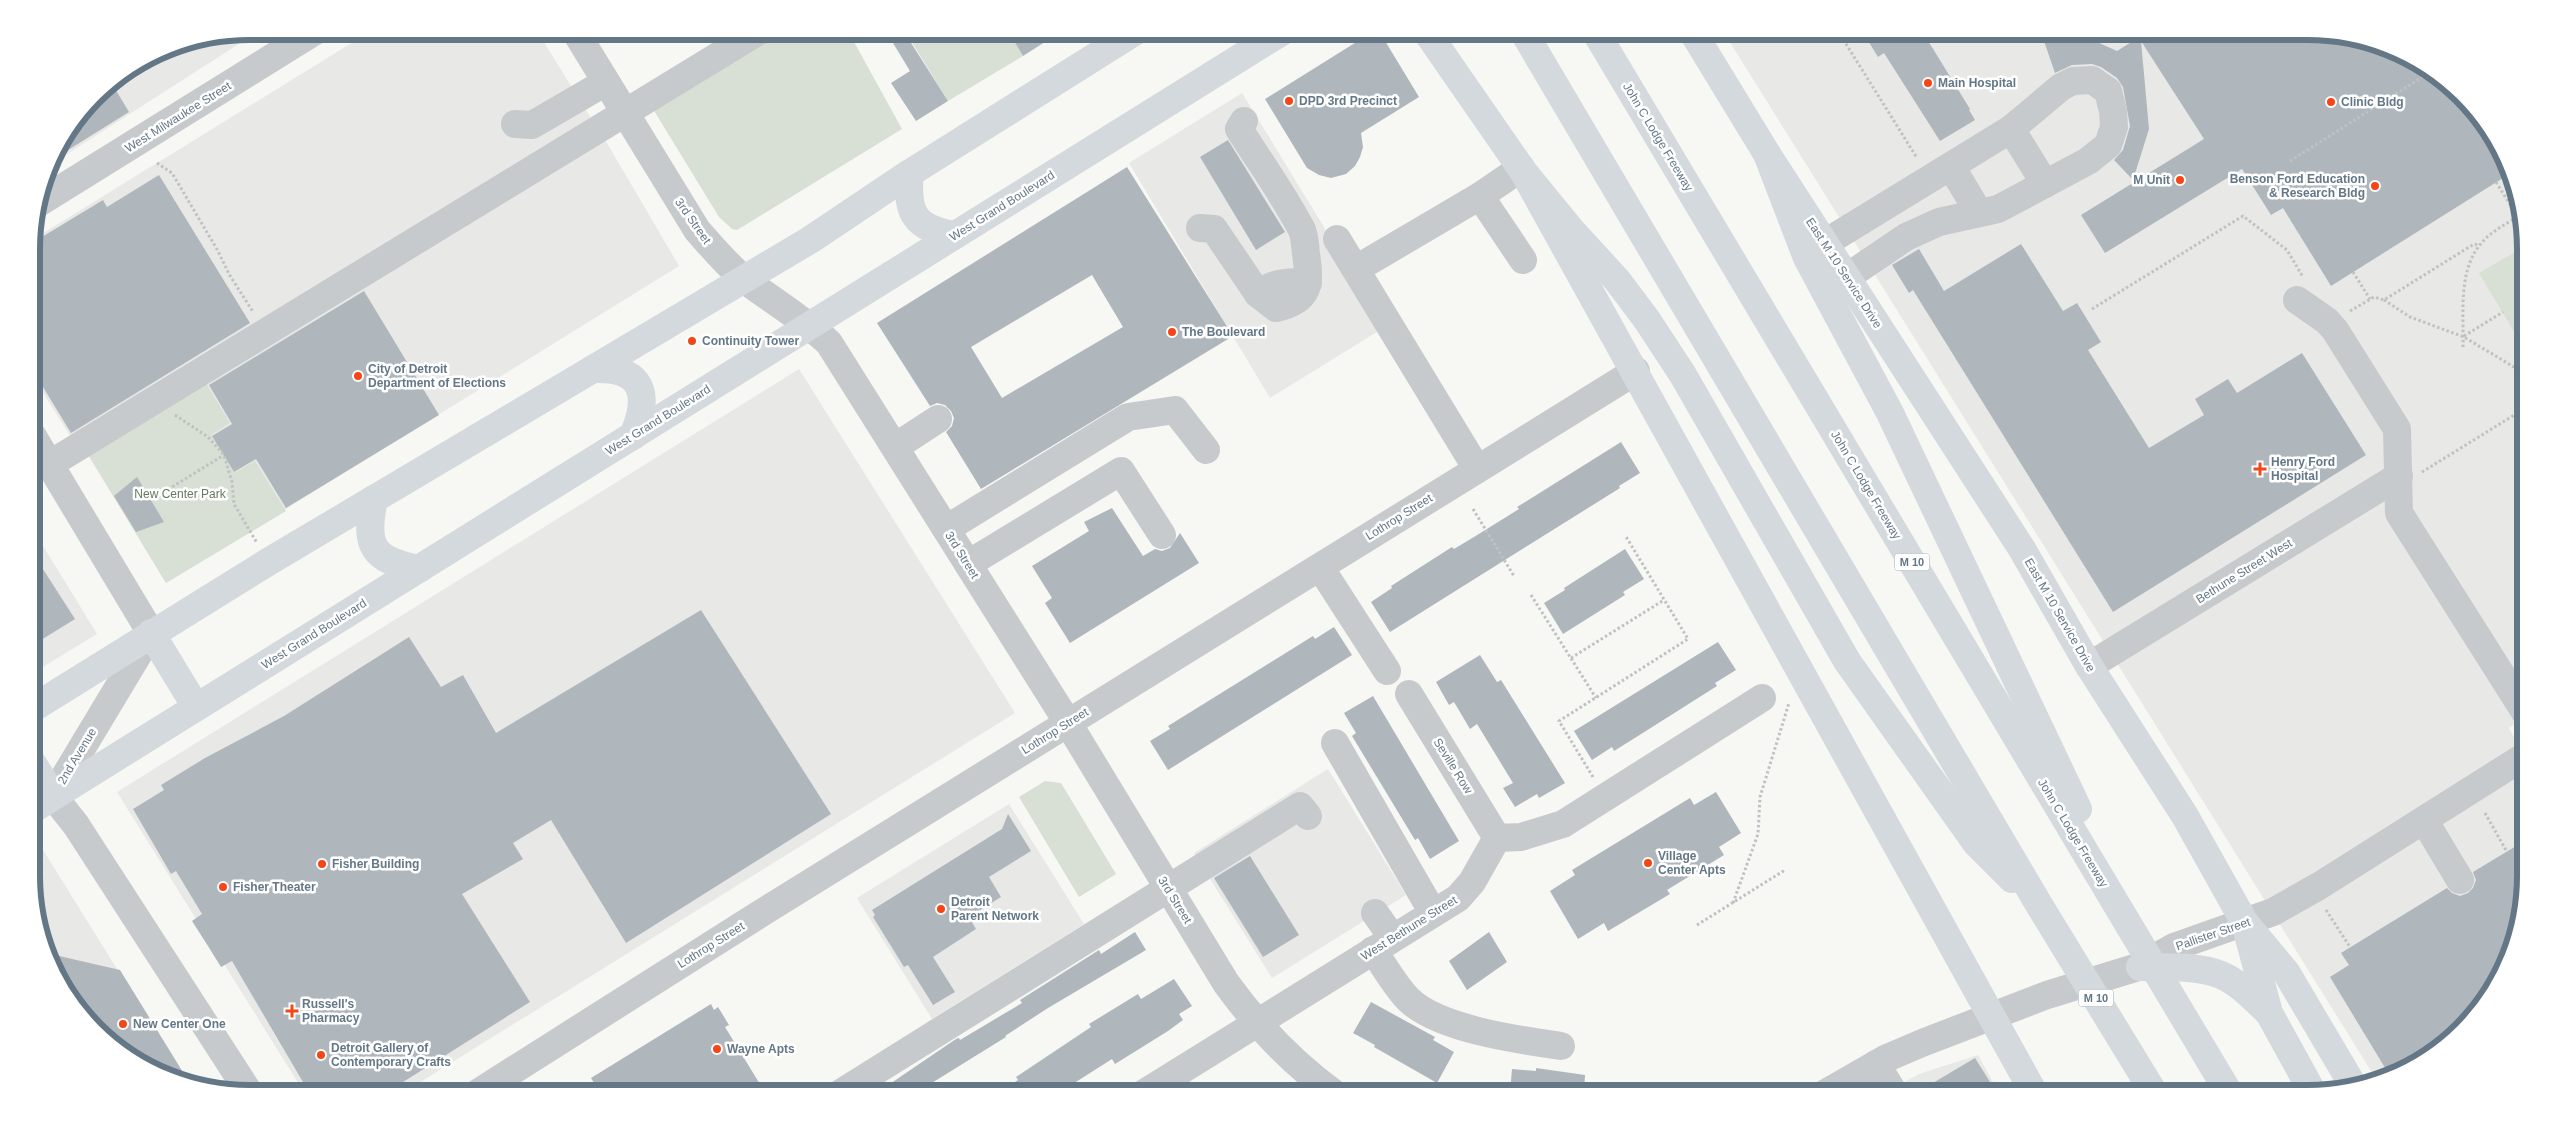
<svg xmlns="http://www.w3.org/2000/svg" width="2557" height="1125" viewBox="0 0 2557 1125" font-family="Arial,sans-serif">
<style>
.built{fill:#e8e8e6}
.green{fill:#d8dfd4}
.building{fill:#afb7bd;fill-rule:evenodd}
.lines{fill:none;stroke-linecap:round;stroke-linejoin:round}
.path{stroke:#bfc2c4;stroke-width:3;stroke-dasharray:2.5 2.5;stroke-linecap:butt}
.minor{stroke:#c6cacd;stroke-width:28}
.major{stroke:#d4d9dd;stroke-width:28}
.highway{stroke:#d4d9dd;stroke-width:28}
.poi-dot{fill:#f44616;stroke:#fff;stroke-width:2}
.labels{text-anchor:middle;stroke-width:5;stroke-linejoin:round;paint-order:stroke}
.shield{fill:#fff;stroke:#92a0ab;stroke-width:1}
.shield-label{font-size:11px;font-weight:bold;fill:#637787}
.poi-label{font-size:12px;font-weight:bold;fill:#637787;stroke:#fff;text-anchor:start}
.street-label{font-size:12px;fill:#637787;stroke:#fff}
.park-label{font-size:12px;fill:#64795e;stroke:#fff}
.rim{fill:none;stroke:#637787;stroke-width:6}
</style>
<rect width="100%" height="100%" fill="#f7f7f3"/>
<g class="built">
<polygon points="249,31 259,31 50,165 54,153 105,85 166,48"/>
<polygon points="371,31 537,31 592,120 72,439 32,375 32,240"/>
<polygon points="1723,31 2308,31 2391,48 2441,76 2481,117 2509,166 2524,221 2525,717 2509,728 2525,759 2526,876 2509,959 2481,1009 2440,1049 2378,1082"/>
<polygon points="1242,93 1385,327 1270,398 1129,163"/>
<polygon points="604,138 679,266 166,583 86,452"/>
<polygon points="799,369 1015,713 401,1094 305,1094 117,792"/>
<polygon points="32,528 97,634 33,673"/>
<polygon points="1328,769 1406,895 1272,978 1194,853"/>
<polygon points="1009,804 1084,924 932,1019 857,898"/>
<polygon points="40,845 187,1082 166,1077 117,1049 76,1009 48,960 33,905 33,850"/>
<polygon points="1978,1055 1999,1093 1884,1093 1919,1074"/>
</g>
<g class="green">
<polygon points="778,31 848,31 902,129 737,230 732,229 719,217 653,109"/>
<polygon points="905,31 1008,31 1023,56 948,101"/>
<polygon points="2524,247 2524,348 2479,273"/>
<polygon points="206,383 230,423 211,435 234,473 255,461 286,511 166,583 88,454"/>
<polygon points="1045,781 1061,783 1116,874 1079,897 1019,797"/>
</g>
<g class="building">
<polygon points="1008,31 1062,31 1023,56"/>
<polygon points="1374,31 1379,31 1419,97 1361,133 1363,147 1360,157 1355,166 1346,174 1331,178 1319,175 1307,168 1265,99"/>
<polygon points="1862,31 1922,31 1970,109 1969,110 1975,120 1940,141 1884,53 1878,57"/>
<polygon points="2149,31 2308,31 2391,48 2441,76 2481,117 2511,173 2331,286 2283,208 2271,215 2242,169 2105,253 2081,215 2204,139 2141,41 2149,129 2133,180 2114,160 2123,150 2130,126 2123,87 2117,78 2101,67 2092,64 2072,65 2055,73 2044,41 2055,38 2076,37 2097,42 2117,51"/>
<polygon points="906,35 948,101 916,121 891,83 910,71 893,43"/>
<polygon points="111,82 129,112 52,160 54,153 105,85"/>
<polygon points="1228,140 1285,232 1256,250 1200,157"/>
<path d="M 1127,167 L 1233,336 L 981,489 L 946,432 L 952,426 L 954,418 L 951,411 L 945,405 L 937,403 L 930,406 L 877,323 ZM 1092,275 L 1123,327 L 1002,398 L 971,347 Z"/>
<polygon points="159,175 250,323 71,433 32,369 32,243 103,200 107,207"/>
<polygon points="2021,244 2063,311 2077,303 2101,342 2088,350 2149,448 2204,415 2195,399 2228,379 2237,393 2302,353 2366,455 2113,612 1913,290 1909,293 1892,265 1919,249 1944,291"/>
<polygon points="364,291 439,415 286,508 256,459 234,472 212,436 232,424 209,385"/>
<polygon points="1621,442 1640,473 1619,486 1620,488 1390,632 1371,602 1392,588 1391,586 1452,547 1454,549 1474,537 1519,509 1517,507"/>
<polygon points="137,477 164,522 136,532 114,496"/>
<polygon points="1112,508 1143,556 1155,549 1162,551 1170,548 1180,533 1199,563 1070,643 1045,603 1052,598 1032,566 1089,531 1084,522"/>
<polygon points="1625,549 1644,579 1623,592 1625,595 1563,634 1544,603 1565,590 1564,588"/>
<polygon points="32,552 75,619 33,645"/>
<polygon points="701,610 831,814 626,943 551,820 513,843 523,859 462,894 530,1002 384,1094 310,1094 232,961 221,967 208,946 192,921 202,914 176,871 171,874 133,809 164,790 161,785 205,758 284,716 409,637 441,687 463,675 496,733"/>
<polygon points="1334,627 1352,655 1168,770 1150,741 1170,729 1168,726 1313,636 1315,639"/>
<polygon points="1718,642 1736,670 1715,683 1717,686 1638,736 1614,751 1612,747 1592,760 1574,731"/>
<polygon points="1480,655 1497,682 1501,680 1565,783 1539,798 1537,794 1515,807 1503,788 1513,783 1477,724 1470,729 1454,702 1449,705 1436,682"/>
<polygon points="1373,696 1459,841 1430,859 1418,838 1415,840 1352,736 1356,733 1344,713"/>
<polygon points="1716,792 1741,833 1719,847 1724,855 1667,890 1670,894 1608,931 1604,923 1578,939 1550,891 1575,875 1572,870 1690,798 1694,805"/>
<polygon points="1008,814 1031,851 989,877 1001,897 969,917 976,929 933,957 955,992 933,1005 908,965 904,967 873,917 875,915 872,910 1002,829"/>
<polygon points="2526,840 2526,876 2509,959 2481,1009 2440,1049 2390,1076 2330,977 2349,965 2341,953 2447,888 2452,893 2460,896 2468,893 2473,888 2476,880 2473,872"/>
<polygon points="1250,856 1299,935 1263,957 1214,878"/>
<polygon points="1135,932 1146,950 1048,1008 1005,1036 1006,1037 914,1094 875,1094 956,1039 959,1038 960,1040 1022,1003 1020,1000 1099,950 1101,954"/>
<polygon points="1489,932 1507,962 1467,990 1449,961"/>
<polygon points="46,953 120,970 189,1082 166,1077 117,1049 76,1009"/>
<polygon points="1174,979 1192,1006 1179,1014 1183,1020 1168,1031 1115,1064 1112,1059 1057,1094 997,1094 1018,1080 1016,1077 1091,1027 1089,1024 1138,994 1141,999"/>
<polygon points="1371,1002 1435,1037 1433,1040 1454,1052 1437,1083 1374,1047 1375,1045 1353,1033"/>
<polygon points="711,1004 714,1010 718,1007 729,1025 725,1027 766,1094 723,1094 717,1084 703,1094 601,1094 591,1078"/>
<polygon points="1975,1058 1997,1093 1916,1093"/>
<polygon points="1536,1068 1585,1075 1584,1093 1510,1093 1512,1069 1536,1071"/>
</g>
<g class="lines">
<g class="path">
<polyline points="1838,31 1917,158"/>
<polyline points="2290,161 2432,71"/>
<polyline points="157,163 172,173 218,251 229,274 253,312"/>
<polyline points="2496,182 2511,206"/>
<polyline points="2519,202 2511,206 2524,227"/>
<polyline points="2353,272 2370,299"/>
<polyline points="2384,300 2410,317 2464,337 2524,373"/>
<polyline points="2092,309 2243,216 2287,250 2303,277"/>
<polyline points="2350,311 2374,297 2384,300 2474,244 2479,245"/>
<polyline points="2464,336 2503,312"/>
<path d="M 2463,347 C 2464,315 2458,273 2479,246 C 2489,232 2508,223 2522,214"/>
<polyline points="175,415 208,437 224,455 232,482 234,504 257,543"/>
<polyline points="2422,472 2524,409"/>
<polyline points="151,500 224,455"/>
<polyline points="1473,509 1514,576"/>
<polyline points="1531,595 1596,698"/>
<polyline points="1571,658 1664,600"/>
<polyline points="1593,777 1559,721 1688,639 1625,535"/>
<polyline points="2517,794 2526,807"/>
<polyline points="2485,813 2507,852"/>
<polyline points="1733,903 1758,834 1760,797 1789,703"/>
<polyline points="2326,910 2350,947"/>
<polyline points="1697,925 1785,870"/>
</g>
<g class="minor">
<path d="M 575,31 L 697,230 C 712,247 727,265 745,280 C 773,301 803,319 829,343 L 1068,723 L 1226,983 C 1257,1026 1292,1063 1335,1094"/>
<polyline points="515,124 532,125 606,82"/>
<polyline points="2011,129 2045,184"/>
<polyline points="1951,166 1979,213"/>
<polyline points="1480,196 1521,168"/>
<polyline points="40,202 315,31"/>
<path d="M 1200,228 L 1214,229 L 1258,294 L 1276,308 C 1309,301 1311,285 1306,254 C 1305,246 1305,235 1301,228 C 1283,194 1260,162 1239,129 L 1244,121"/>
<polyline points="1337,239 1477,469"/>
<polyline points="1825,243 2011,129 2061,87 2073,81 2092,80 2108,91 2113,111 2114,127 2108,145 2088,161 1998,209 1939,222 1906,237 1847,277"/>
<polyline points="1356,269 1480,196 1523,260"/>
<path d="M 1258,294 C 1272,282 1290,281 1308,283"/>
<polyline points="2297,300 2327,321 2335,330 2397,429 2399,513 2525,712"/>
<polyline points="32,435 151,633 53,796 76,825 250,1094"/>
<polyline points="895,447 938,419"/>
<polyline points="50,464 759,31"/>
<polyline points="946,529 1128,417 1175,410 1206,450"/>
<polyline points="968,564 1121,471 1162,535"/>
<polyline points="1320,567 1387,671"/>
<polyline points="2089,666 2399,476"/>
<polyline points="1409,694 1497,838"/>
<polyline points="1335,743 1433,913"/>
<polyline points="2424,820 2460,880"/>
<polyline points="1497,838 1521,837 1563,824 1762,698"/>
<polyline points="1375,913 1392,937"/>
<path d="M 1373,950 C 1385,967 1395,986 1409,1000 C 1439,1029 1519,1040 1561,1046"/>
<polyline points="1876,1064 1894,1093"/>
<polyline points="1826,1093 1887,1058 1922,1043 2047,995 2138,967 2174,947 2273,912 2319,886 2525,756"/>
<polyline points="476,1094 763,912 1636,371"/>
<polyline points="839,1094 1300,806 1308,816"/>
<polyline points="1143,1094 1458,898 1472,882 1497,838"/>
</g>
<g class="major">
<polyline points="1426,31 1523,171 2034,1093"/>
<polyline points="1692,31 1767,154 2022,549 2089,666 2185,816 2245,923 2286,972 2354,1087"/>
<path d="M 910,173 C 906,213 914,228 955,235"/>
<path d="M 593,369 C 643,367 651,394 633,436"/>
<path d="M 374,499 C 364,546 372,560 419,569"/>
<polyline points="151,633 196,707"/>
<polyline points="33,708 268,562 810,240 910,173 1136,31"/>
<polyline points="33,764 53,796"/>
<polyline points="33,809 1283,31"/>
</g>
<g class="highway">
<polyline points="1523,31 2038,903 2154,1093"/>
<polyline points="1595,31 2229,1093"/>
<polyline points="1767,154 1807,258 1890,413 2078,809"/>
<polyline points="1523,171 1572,231 1617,280 1647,320 1683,375 1847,661 1976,843 2012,879"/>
<polyline points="2245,923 2269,1013 2313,1093"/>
<path d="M 2140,967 C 2166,968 2197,965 2221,975 C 2240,983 2255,1000 2269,1013"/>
</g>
</g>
<g class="poi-dot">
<circle cx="1928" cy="83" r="5"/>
<circle cx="1289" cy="101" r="5"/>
<circle cx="2331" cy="102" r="5"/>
<circle cx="2180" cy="180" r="5"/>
<circle cx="2375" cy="186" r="5"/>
<circle cx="1172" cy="332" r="5"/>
<circle cx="692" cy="341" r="5"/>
<circle cx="358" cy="376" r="5"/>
<path d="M2257.5 461.5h5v5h5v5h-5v5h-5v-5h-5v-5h5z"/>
<circle cx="1648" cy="863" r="5"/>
<circle cx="322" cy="864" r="5"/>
<circle cx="223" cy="887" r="5"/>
<circle cx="941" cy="909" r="5"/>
<path d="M289.5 1003.5h5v5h5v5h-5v5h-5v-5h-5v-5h5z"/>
<circle cx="123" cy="1024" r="5"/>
<circle cx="717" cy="1049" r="5"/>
<circle cx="321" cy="1055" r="5"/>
</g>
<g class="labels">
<g class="shield">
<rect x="1894.5" y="553.5" width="35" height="17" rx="4"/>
<rect x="2078.5" y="989.5" width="35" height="17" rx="4"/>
</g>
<g class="shield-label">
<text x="1912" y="566">M 10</text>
<text x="2096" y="1002">M 10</text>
</g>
<g class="poi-label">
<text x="1938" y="87">Main Hospital</text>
<text x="1299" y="105">DPD 3rd Precinct</text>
<text x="2341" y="106">Clinic Bldg</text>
<text x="2365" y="183" text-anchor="end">Benson Ford Education<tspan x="2365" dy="14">&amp; Research Bldg</tspan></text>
<text x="2170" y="184" text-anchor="end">M Unit</text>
<text x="1182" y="336">The Boulevard</text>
<text x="702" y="345">Continuity Tower</text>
<text x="368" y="373">City of Detroit<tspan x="368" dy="14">Department of Elections</tspan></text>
<text x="2271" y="466">Henry Ford<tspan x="2271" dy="14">Hospital</tspan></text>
<text x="1658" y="860">Village<tspan x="1658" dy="14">Center Apts</tspan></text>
<text x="332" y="868">Fisher Building</text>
<text x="233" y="891">Fisher Theater</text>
<text x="951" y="906">Detroit<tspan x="951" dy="14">Parent Network</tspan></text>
<text x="302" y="1008">Russell's<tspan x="302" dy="14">Pharmacy</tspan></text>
<text x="133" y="1028">New Center One</text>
<text x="331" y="1052">Detroit Gallery of<tspan x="331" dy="14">Contemporary Crafts</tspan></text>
<text x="727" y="1053">Wayne Apts</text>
</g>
<g class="street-label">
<text transform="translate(178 117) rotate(-32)" y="4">West Milwaukee Street</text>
<text transform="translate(1658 137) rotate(59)" y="4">John C Lodge Freeway</text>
<text transform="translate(1002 206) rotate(-32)" y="4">West Grand Boulevard</text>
<text transform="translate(693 221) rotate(55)" y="4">3rd Street</text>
<text transform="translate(1844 273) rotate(57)" y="4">East M 10 Service Drive</text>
<text transform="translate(658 420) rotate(-32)" y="4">West Grand Boulevard</text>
<text transform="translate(1866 485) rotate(59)" y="4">John C Lodge Freeway</text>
<text transform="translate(1399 517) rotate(-32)" y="4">Lothrop Street</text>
<text transform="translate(962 555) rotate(58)" y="4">3rd Street</text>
<text transform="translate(2244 571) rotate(-32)" y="4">Bethune Street West</text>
<text transform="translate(2060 615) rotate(60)" y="4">East M 10 Service Drive</text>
<text transform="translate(314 634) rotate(-32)" y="4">West Grand Boulevard</text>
<text transform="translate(1055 731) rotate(-32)" y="4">Lothrop Street</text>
<text transform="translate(77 756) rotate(-59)" y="4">2nd Avenue</text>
<text transform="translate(1453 766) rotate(58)" y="4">Seville Row</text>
<text transform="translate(2073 833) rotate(59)" y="4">John C Lodge Freeway</text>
<text transform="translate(1175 900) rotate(58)" y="4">3rd Street</text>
<text transform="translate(1409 928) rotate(-32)" y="4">West Bethune Street</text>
<text transform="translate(2213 934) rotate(-19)" y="4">Pallister Street</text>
<text transform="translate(711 945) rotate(-32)" y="4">Lothrop Street</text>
</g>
<g class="park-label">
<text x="180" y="498">New Center Park</text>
</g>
</g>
<path d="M0 0H2557V1125H0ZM249 40H2308A209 209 0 0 1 2517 249V876A209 209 0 0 1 2308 1085H249A209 209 0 0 1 40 876V249A209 209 0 0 1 249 40Z" fill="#fff" fill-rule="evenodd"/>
<path class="rim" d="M249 40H2308A209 209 0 0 1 2517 249V876A209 209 0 0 1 2308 1085H249A209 209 0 0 1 40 876V249A209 209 0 0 1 249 40Z"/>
</svg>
